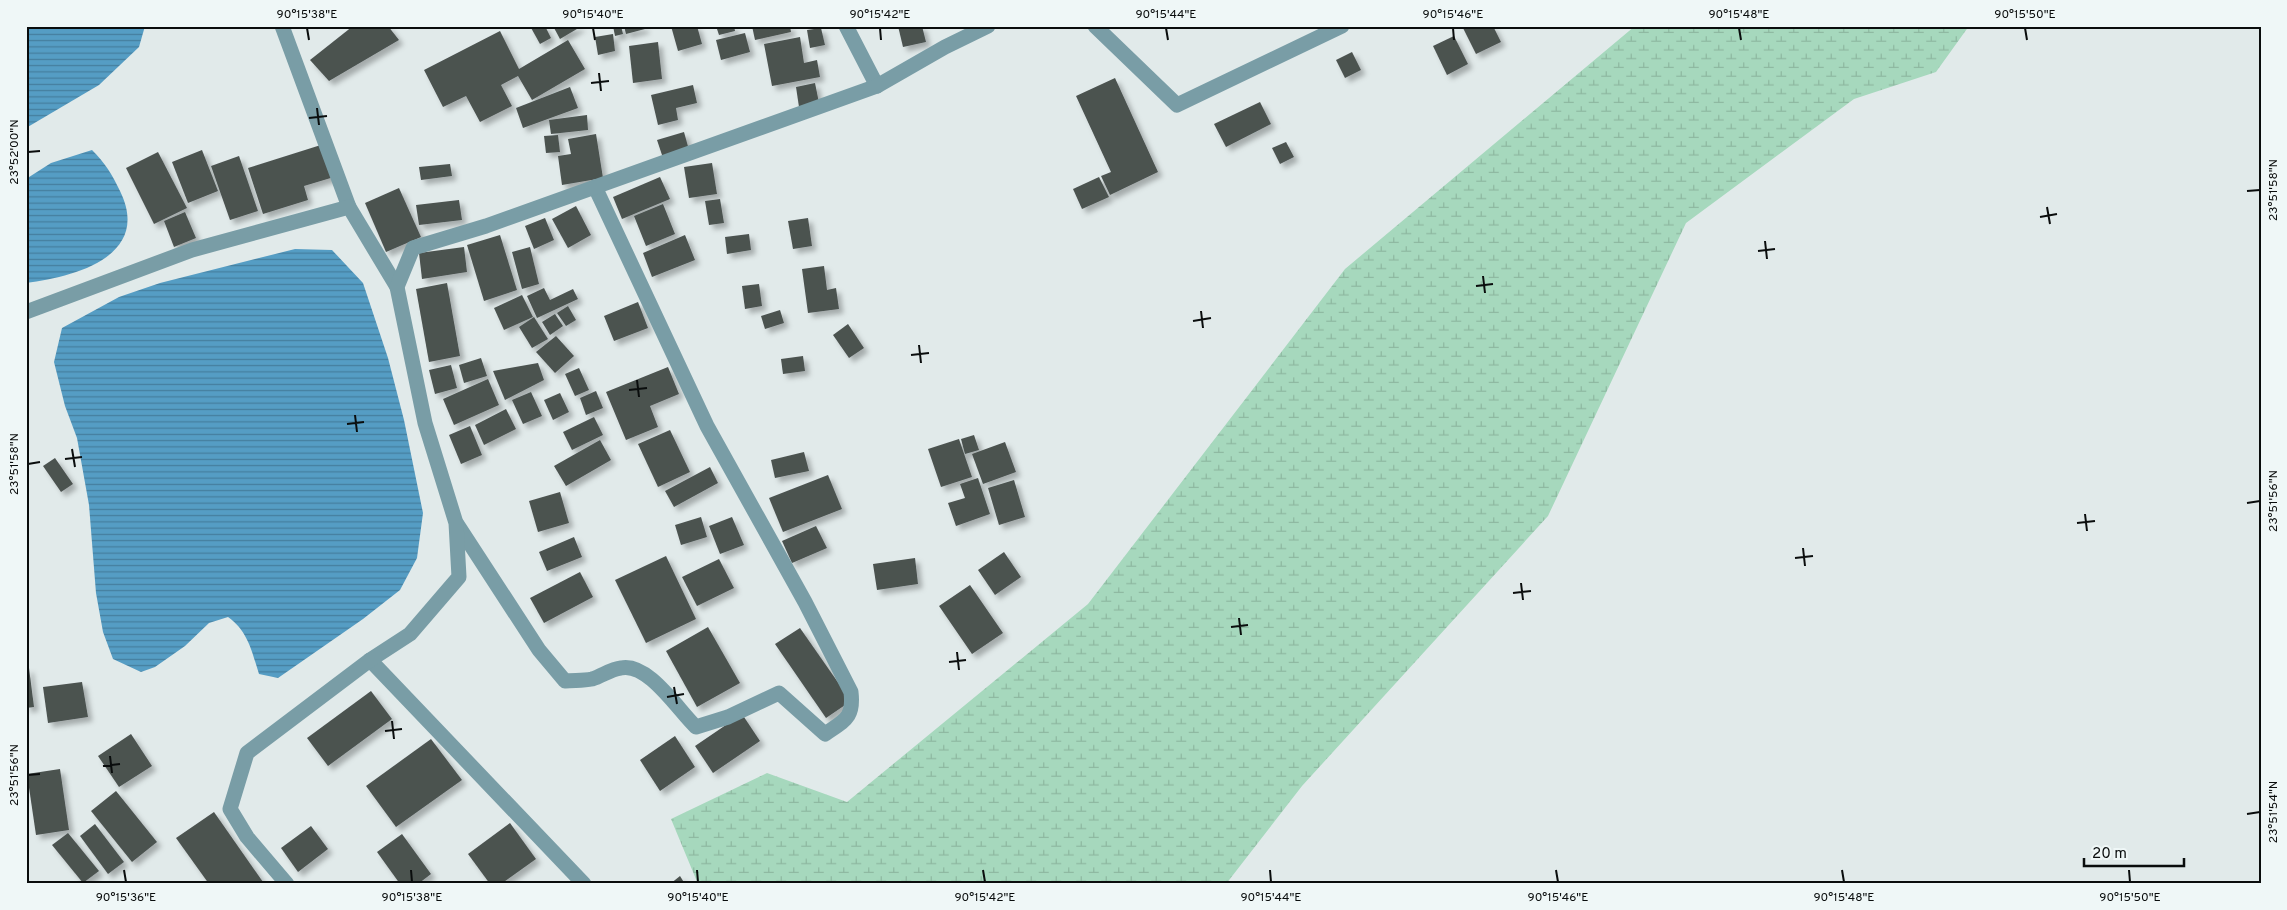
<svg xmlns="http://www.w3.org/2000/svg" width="2287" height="910" viewBox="0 0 2287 910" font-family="Overpass,sans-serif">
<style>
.wetland{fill:url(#wetland-marsh)}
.water{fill:url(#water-rules)}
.building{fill:#4b5250;filter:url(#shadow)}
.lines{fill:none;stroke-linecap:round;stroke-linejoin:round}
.minor{stroke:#799da6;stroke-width:15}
.ticks{fill:none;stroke:#0a0d0d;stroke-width:2}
.neatline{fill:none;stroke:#0a0d0d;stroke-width:2}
.ticks-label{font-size:12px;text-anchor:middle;fill:#0a0d0d}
</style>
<defs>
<pattern id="wetland-marsh" width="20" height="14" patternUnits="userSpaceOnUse" patternTransform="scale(1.25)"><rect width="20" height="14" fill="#a6d8bd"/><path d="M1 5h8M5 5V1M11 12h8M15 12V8" fill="none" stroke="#8eb8a1"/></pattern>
<pattern id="water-rules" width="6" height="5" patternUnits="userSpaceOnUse" patternTransform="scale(1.25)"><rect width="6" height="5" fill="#559dc4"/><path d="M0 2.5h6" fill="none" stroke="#457e9e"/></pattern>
<filter id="shadow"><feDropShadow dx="4.5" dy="4.5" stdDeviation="2.5" flood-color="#0004"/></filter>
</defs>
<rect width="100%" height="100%" fill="#e1eaea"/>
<polygon class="wetland" points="1635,26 1969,26 1936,72 1854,99 1686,223 1548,516 1302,786 1226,884 698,884 671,819 767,773 847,802 1088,604 1345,269"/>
<g class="water">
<polygon points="26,26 145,26 139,47 99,85 26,128"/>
<path d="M 92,150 C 105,163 112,174 120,191 C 152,256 75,277 26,283 L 26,179 L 51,163 Z"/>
<path d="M 295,249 L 332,250 L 363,283 L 388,358 L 404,420 L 423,513 L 417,558 L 400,590 L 363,619 L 278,678 L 259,674 C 252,652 248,631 228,617 L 209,623 L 185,646 L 155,667 L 141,672 L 113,659 L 103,632 L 96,593 L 89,505 L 77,438 L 65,406 L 54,362 L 62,328 L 119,297 L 160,283 Z"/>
</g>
<g class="building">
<polygon points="353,26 388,26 399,40 329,81 310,60"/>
<polygon points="530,26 545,26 551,38 540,44"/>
<polygon points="553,26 582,26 560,39"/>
<polygon points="613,26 621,26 623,34 615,36"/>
<polygon points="624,26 644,26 645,29 626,34"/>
<polygon points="671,26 697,26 702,44 678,51"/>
<polygon points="716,26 734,26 735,31 719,35"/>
<polygon points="752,26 790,26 791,32 755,40"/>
<polygon points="898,26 922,26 926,42 903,47"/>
<polygon points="1462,26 1493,26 1501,42 1476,54"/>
<polygon points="821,28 825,45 810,48 807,30"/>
<polygon points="500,31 519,69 568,40 585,69 532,100 518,76 501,85 512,106 480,122 466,96 443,107 424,70"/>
<polygon points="745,33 750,52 721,60 716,40"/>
<polygon points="613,34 615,51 598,55 595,37"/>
<polygon points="1454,36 1468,64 1447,75 1433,46"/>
<polygon points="800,37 804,63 817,60 820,77 772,86 764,44"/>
<polygon points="658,42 662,79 633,83 629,46"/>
<polygon points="1352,52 1361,70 1345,78 1336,60"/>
<polygon points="1115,78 1158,172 1110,195 1101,176 1111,172 1076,96"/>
<polygon points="815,83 819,103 799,107 796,87"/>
<polygon points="693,85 697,103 676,108 678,120 658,125 651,95"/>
<polygon points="570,87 578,108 523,128 516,108"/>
<polygon points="1260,102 1271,124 1226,147 1214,124"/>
<polygon points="587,115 588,130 551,134 549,120"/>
<polygon points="684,132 689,150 663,158 657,140"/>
<polygon points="596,134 603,178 562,185 558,156 571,154 568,139"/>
<polygon points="558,135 560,152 546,153 544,136"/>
<polygon points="1286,142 1294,157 1280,164 1272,148"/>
<polygon points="324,144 334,177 304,186 308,200 263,214 248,168"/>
<polygon points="202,150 218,191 188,203 172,162"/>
<polygon points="158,152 187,208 154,224 126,168"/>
<polygon points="239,156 258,211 230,220 211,166"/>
<polygon points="712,163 717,194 689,198 684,167"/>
<polygon points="450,164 452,176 421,180 419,167"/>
<polygon points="660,177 670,199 622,219 613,197"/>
<polygon points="1099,177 1109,197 1082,209 1073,189"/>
<polygon points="399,188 421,237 386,252 365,203"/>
<polygon points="720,199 724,223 709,225 705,201"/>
<polygon points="459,200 462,220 419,225 416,205"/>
<polygon points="663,204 675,234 646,246 634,216"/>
<polygon points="576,206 591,235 568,248 552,219"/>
<polygon points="185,212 196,238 174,247 164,221"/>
<polygon points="545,218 554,240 534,249 525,226"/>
<polygon points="808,218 812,246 793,249 788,221"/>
<polygon points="749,234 751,250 727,254 725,237"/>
<polygon points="500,235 517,290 484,301 467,245"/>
<polygon points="685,235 695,260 652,277 643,253"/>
<polygon points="464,247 467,272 422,279 419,253"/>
<polygon points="530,247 539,284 522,289 512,252"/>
<polygon points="824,266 827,290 836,288 839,309 808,313 802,269"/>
<polygon points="447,283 460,356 429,362 416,289"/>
<polygon points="759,284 762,306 745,309 742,286"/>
<polygon points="544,288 550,300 573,289 578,299 537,318 527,296"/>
<polygon points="522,295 533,317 504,330 494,308"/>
<polygon points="638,302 648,328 614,341 604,316"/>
<polygon points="568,306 576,320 566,326 557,313"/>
<polygon points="780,310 784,323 765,329 761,316"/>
<polygon points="555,314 563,326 550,335 542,322"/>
<polygon points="534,317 548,339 532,348 519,327"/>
<polygon points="848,324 864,348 849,358 833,335"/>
<polygon points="556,336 574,356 555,373 536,352"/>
<polygon points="803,356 805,371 783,374 781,359"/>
<polygon points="481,358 487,376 464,383 459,365"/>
<polygon points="538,363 544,380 505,400 493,371"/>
<polygon points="451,365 457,388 435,394 429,370"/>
<polygon points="668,367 679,394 650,406 658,427 626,440 606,392"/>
<polygon points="579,368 589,390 575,396 565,374"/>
<polygon points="488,379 499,405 454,425 443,399"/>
<polygon points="596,391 603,408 586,415 580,398"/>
<polygon points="531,392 542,416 523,424 512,400"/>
<polygon points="560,393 569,412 553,420 544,400"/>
<polygon points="506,409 516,429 484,445 475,425"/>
<polygon points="594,417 603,435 572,450 563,432"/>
<polygon points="470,426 482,455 461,464 449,435"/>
<polygon points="670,430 690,472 658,487 638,444"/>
<polygon points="974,435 979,450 965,454 961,439"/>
<polygon points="959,439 972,477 941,487 928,449"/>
<polygon points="600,440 611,460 566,486 554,466"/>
<polygon points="1005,442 1016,472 983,484 972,454"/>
<polygon points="804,452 809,471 775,478 771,460"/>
<polygon points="55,458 73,484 61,492 43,466"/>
<polygon points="710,467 718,483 674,507 665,491"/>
<polygon points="828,475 842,509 783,532 769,498"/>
<polygon points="978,478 990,514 956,526 948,503 965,498 960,484"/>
<polygon points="1014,480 1025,517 999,525 988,488"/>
<polygon points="560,492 569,523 538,532 529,501"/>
<polygon points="701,517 707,537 681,545 675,525"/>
<polygon points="732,517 744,545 720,554 709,526"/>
<polygon points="816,526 827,548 792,563 782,541"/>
<polygon points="574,537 582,557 547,571 539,552"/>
<polygon points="1004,552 1021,577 995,595 978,570"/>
<polygon points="666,556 696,619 646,643 615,580"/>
<polygon points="915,558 918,584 877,590 873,564"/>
<polygon points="719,559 734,588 697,606 682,577"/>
<polygon points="580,572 593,597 544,623 530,598"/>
<polygon points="970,585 1003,633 972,654 939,606"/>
<polygon points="708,627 740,683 697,707 666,651"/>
<polygon points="800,628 851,701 826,718 775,644"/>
<polygon points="29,668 34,707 26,708 26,669"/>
<polygon points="82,682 88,717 48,723 43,687"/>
<polygon points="371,691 392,719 328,766 307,738"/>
<polygon points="742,714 760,741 713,773 695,746"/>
<polygon points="131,734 152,766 119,787 98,756"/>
<polygon points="675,736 695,767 660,791 640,760"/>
<polygon points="431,739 462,780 396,827 366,786"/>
<polygon points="60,769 69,830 36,835 27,774"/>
<polygon points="116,791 157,842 132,862 91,811"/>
<polygon points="214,812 263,882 260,884 209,884 176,838"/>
<polygon points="510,823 536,859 501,884 490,884 468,854"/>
<polygon points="95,824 124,862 108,874 80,836"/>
<polygon points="311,826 328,849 298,872 281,848"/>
<polygon points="68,833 99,871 83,883 52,845"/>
<polygon points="402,834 431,874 418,884 400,884 377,852"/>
<polygon points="680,876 685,884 670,884"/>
</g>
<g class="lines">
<g class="minor">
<polyline points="282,26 349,207"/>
<polyline points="846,26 877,86"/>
<polyline points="1095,26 1177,105 1342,26"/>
<polyline points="26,312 192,250 349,207 397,287"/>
<path d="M 457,524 L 539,650 L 565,681 C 574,680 583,681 592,679 C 602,676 611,669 621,668 C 648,662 678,710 696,727 L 728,717 L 779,693 L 825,734 C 845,720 854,718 851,692 L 805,602 L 707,426 L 595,187"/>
<polyline points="370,660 584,884"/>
<polyline points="287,884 247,837 230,809 247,753 370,660 410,634 459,577 456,523 425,423 397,287 413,248 486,226 877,86 945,47 988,26"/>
</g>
</g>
<path class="ticks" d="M 307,28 L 309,40M 593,28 L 595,40M 880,28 L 881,40M 1166,28 L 1168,40M 1453,28 L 1454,40M 1739,28 L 1741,40M 2025,28 L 2027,40M 599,73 L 601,91M 591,83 L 609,81M 317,108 L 319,125M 309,118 L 327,116M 28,152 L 40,151M 2247,191 L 2260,190M 2047,207 L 2050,224M 2040,217 L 2057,214M 1765,241 L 1767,259M 1758,251 L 1775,249M 1483,276 L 1485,293M 1476,286 L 1493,284M 1201,311 L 1203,328M 1193,321 L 1211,318M 919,345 L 921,363M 911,355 L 929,353M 637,380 L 639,397M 629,390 L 647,388M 355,415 L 357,432M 347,424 L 364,422M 72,449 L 75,467M 65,459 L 82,457M 28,464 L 40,462M 2247,503 L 2260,501M 2085,514 L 2087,531M 2077,523 L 2095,521M 1803,548 L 1805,566M 1795,558 L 1813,556M 1521,583 L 1523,600M 1513,593 L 1531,591M 1239,618 L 1241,635M 1231,627 L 1248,625M 957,652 L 959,670M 949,662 L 966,660M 674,687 L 677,704M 667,697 L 684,694M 392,721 L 394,739M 385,731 L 402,729M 110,756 L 112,773M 103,766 L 120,764M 28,775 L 40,774M 2247,814 L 2260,812M 124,870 L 126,882M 411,870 L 412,882M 697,870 L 698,882M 983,870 L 985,882M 1270,870 L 1271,882M 1556,870 L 1558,882M 1842,870 L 1844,882M 2129,870 L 2130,882"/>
<rect width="2287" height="910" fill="none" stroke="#eff7f7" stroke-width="55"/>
<path d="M2084 858v8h100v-8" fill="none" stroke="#0a0d0d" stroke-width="2.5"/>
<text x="2092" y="858" font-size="15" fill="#0a0d0d" stroke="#eff7f7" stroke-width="4" paint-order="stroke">20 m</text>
<rect x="28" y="28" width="2232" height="854" class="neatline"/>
<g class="ticks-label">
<text x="307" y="18">90°15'38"E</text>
<text x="593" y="18">90°15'40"E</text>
<text x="880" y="18">90°15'42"E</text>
<text x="1166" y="18">90°15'44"E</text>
<text x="1453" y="18">90°15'46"E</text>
<text x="1739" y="18">90°15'48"E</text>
<text x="2025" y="18">90°15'50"E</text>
<text transform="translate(14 152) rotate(-90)" y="4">23°52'00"N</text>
<text transform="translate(2273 190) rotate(-90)" y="4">23°51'58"N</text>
<text transform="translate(14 464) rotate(-90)" y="4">23°51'58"N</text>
<text transform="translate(2273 501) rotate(-90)" y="4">23°51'56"N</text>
<text transform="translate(14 775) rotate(-90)" y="4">23°51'56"N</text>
<text transform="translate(2273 812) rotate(-90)" y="4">23°51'54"N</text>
<text x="126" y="901">90°15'36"E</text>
<text x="412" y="901">90°15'38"E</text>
<text x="698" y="901">90°15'40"E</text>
<text x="985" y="901">90°15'42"E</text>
<text x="1271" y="901">90°15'44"E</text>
<text x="1558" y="901">90°15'46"E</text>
<text x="1844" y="901">90°15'48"E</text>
<text x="2130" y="901">90°15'50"E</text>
</g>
</svg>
